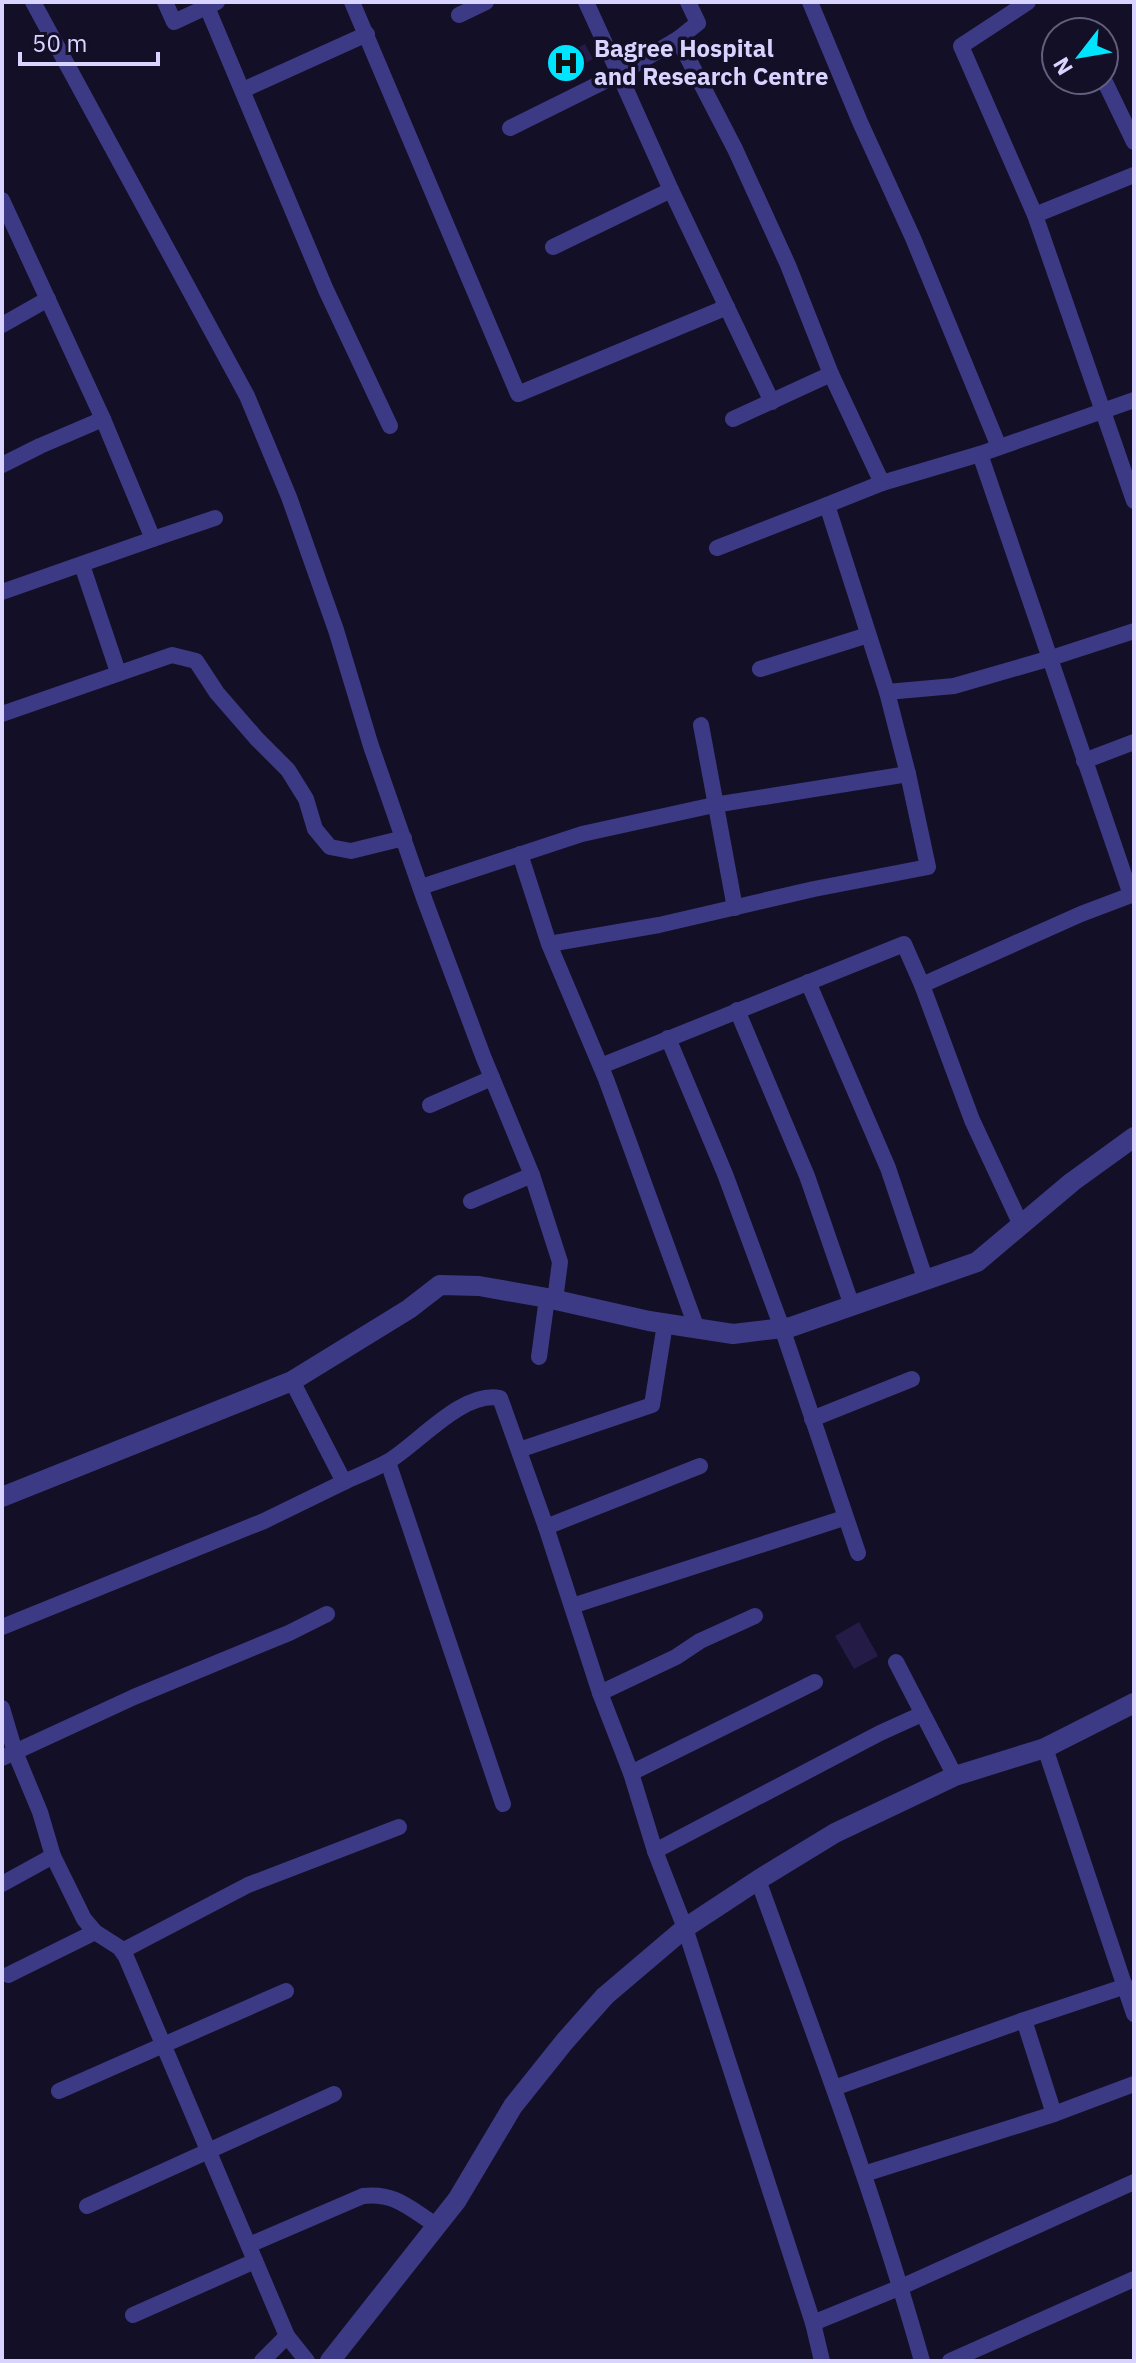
<svg xmlns="http://www.w3.org/2000/svg" width="1136" height="2363" viewBox="0 0 1136 2363" font-family="'IBM Plex Sans',sans-serif">
<style>
.building{fill:#241b47}
.lines{fill:none;stroke-linecap:round;stroke-linejoin:round}
.minor{stroke:#3d3a85;stroke-width:16}
.tertiary{stroke:#3d3a85;stroke-width:20}
.labels{text-anchor:middle;stroke-width:7;stroke-linejoin:round;paint-order:stroke}
.poi-label{font-size:24px;font-weight:bold;fill:#d9d4ff;stroke:#130f26;text-anchor:start}
</style>
<rect width="100%" height="100%" fill="#130f26"/>
<g class="building">
<polygon points="585,44 593,59 560,77 552,62"/>
<polygon points="859,1622 878,1656 854,1669 835,1636"/>
</g>
<g class="lines">
<g class="minor">
<polyline points="33,2 247,396 289,497 336,630 371,746 425,901 483,1056 532,1175 560,1262 555,1300"/>
<polyline points="165,2 174,22 217,2"/>
<polyline points="352,2 518,394 727,307"/>
<polyline points="586,2 619,74 678,39 735,149 788,265 831,374 882,483 827,505 887,692 954,686 1051,658 1134,631"/>
<polyline points="810,2 860,122 913,238 999,447"/>
<polyline points="1028,2 961,46 1035,215 1134,501"/>
<polyline points="207,7 326,290 390,426"/>
<polyline points="459,15 486,2"/>
<polyline points="678,39 698,23 688,2"/>
<polyline points="1104,80 1134,142"/>
<polyline points="243,90 367,34"/>
<polyline points="510,128 619,74 671,190 772,402"/>
<polyline points="2,200 103,419 40,446 2,465"/>
<polyline points="1035,215 1134,175"/>
<polyline points="553,247 671,190"/>
<polyline points="2,325 48,299"/>
<polyline points="733,419 831,374"/>
<polyline points="980,454 1131,895"/>
<polyline points="882,483 980,454 1134,400"/>
<polyline points="153,539 215,518"/>
<polyline points="717,548 827,505"/>
<polyline points="82,565 118,672"/>
<polyline points="2,592 153,539 103,419"/>
<polyline points="760,669 868,635"/>
<polyline points="2,714 172,655 196,661 217,693 257,739 288,770 306,799 315,829 330,847 351,851 404,838"/>
<polyline points="701,725 735,908"/>
<polyline points="1084,761 1134,742"/>
<polyline points="520,854 549,944 606,1079 697,1329"/>
<polyline points="421,887 582,834 714,805 908,774"/>
<polyline points="549,944 659,925 814,889 928,867 908,774 887,692"/>
<polyline points="808,982 888,1168 926,1281"/>
<polyline points="737,1010 807,1176 852,1306"/>
<polyline points="668,1038 725,1174 782,1328 858,1553"/>
<polyline points="601,1066 904,944 922,985"/>
<polyline points="430,1105 492,1078"/>
<polyline points="471,1201 532,1175"/>
<polyline points="1021,1225 972,1120 922,985 1081,914 1134,894"/>
<polyline points="539,1357 547,1298"/>
<path d="M 292,1381 L 344,1482 C 359,1475 375,1469 389,1461 C 420,1442 462,1391 500,1398 L 546,1527 L 600,1693 L 631,1773 L 655,1851 L 685,1928 L 813,2323 L 822,2361"/>
<polyline points="812,1419 912,1379"/>
<polyline points="519,1450 652,1405 665,1324"/>
<polyline points="388,1462 503,1804"/>
<polyline points="546,1527 700,1466"/>
<polyline points="572,1606 844,1518"/>
<polyline points="2,1627 264,1521 344,1482"/>
<polyline points="896,1662 955,1776"/>
<polyline points="600,1693 676,1657 700,1641 755,1616"/>
<polyline points="2,1708 15,1752 40,1812 53,1856 84,1919 95,1932 120,1948 126,1957 287,2336 307,2361"/>
<polyline points="1045,1748 1134,2014"/>
<polyline points="2,1758 134,1697 289,1633 327,1614"/>
<polyline points="631,1773 815,1682"/>
<polyline points="655,1851 880,1733 922,1714"/>
<path d="M 758,1880 C 816,2039 876,2198 922,2361"/>
<polyline points="2,1884 53,1856"/>
<polyline points="122,1951 248,1885 399,1827"/>
<polyline points="8,1975 95,1932"/>
<polyline points="1024,2020 1126,1986"/>
<polyline points="834,2088 1024,2020 1054,2114 864,2174"/>
<polyline points="59,2091 286,1991"/>
<polyline points="1054,2114 1134,2084"/>
<polyline points="87,2206 334,2094"/>
<path d="M 249,2245 L 363,2196 C 395,2192 410,2209 436,2225"/>
<polyline points="133,2315 255,2261"/>
<polyline points="813,2323 901,2287 1134,2182"/>
<polyline points="262,2361 287,2336"/>
<polyline points="950,2361 1134,2279"/>
</g>
<g class="tertiary">
<polyline points="2,1497 292,1381 409,1309 440,1285 479,1286 547,1298 649,1321 733,1334 791,1327 977,1262 1072,1182 1134,1137"/>
<polyline points="330,2361 457,2200 513,2106 565,2041 605,1996 685,1928 758,1880 835,1833 955,1776 1045,1748 1134,1703"/>
</g>
</g>
<defs>
<symbol id="hospital-disc" viewBox="-11 -11 22 22"><circle r="9.5" fill="#00e5ff" stroke="#130f26"/><path d="M-5-5h3v3.5h4V-5h3V5h-3V1.5h-4V5h-3Z" fill="#111"/></symbol>
</defs>
<g fill-rule="evenodd">
<use href="#hospital-disc" x="544" y="41" width="44" height="44"/>
</g>
<g class="labels">
<g class="poi-label">
<text x="594" y="57">Bagree Hospital<tspan x="594" dy="28">and Research Centre</tspan></text>
</g>
</g>
<rect width="1136" height="2363" fill="none" stroke="#d9d4ff" stroke-width="8"/>
<g transform="translate(1080 56) rotate(239)"><circle r="38" fill="#130f26" stroke="#625e7d" stroke-width="2"/>
<path d="M0-6L14 30L0 20L-14 30Z" fill="#00e5ff"/>
<text y="-12" font-size="22" font-weight="bold" text-anchor="middle" fill="#d9d4ff">N</text>
</g>
<path d="M20 52v12h138v-12" fill="none" stroke="#d9d4ff" stroke-width="4"/>
<text x="32" y="52" font-size="24" fill="#d9d4ff" stroke="#130f26" stroke-width="6" paint-order="stroke">50 m</text>
</svg>
